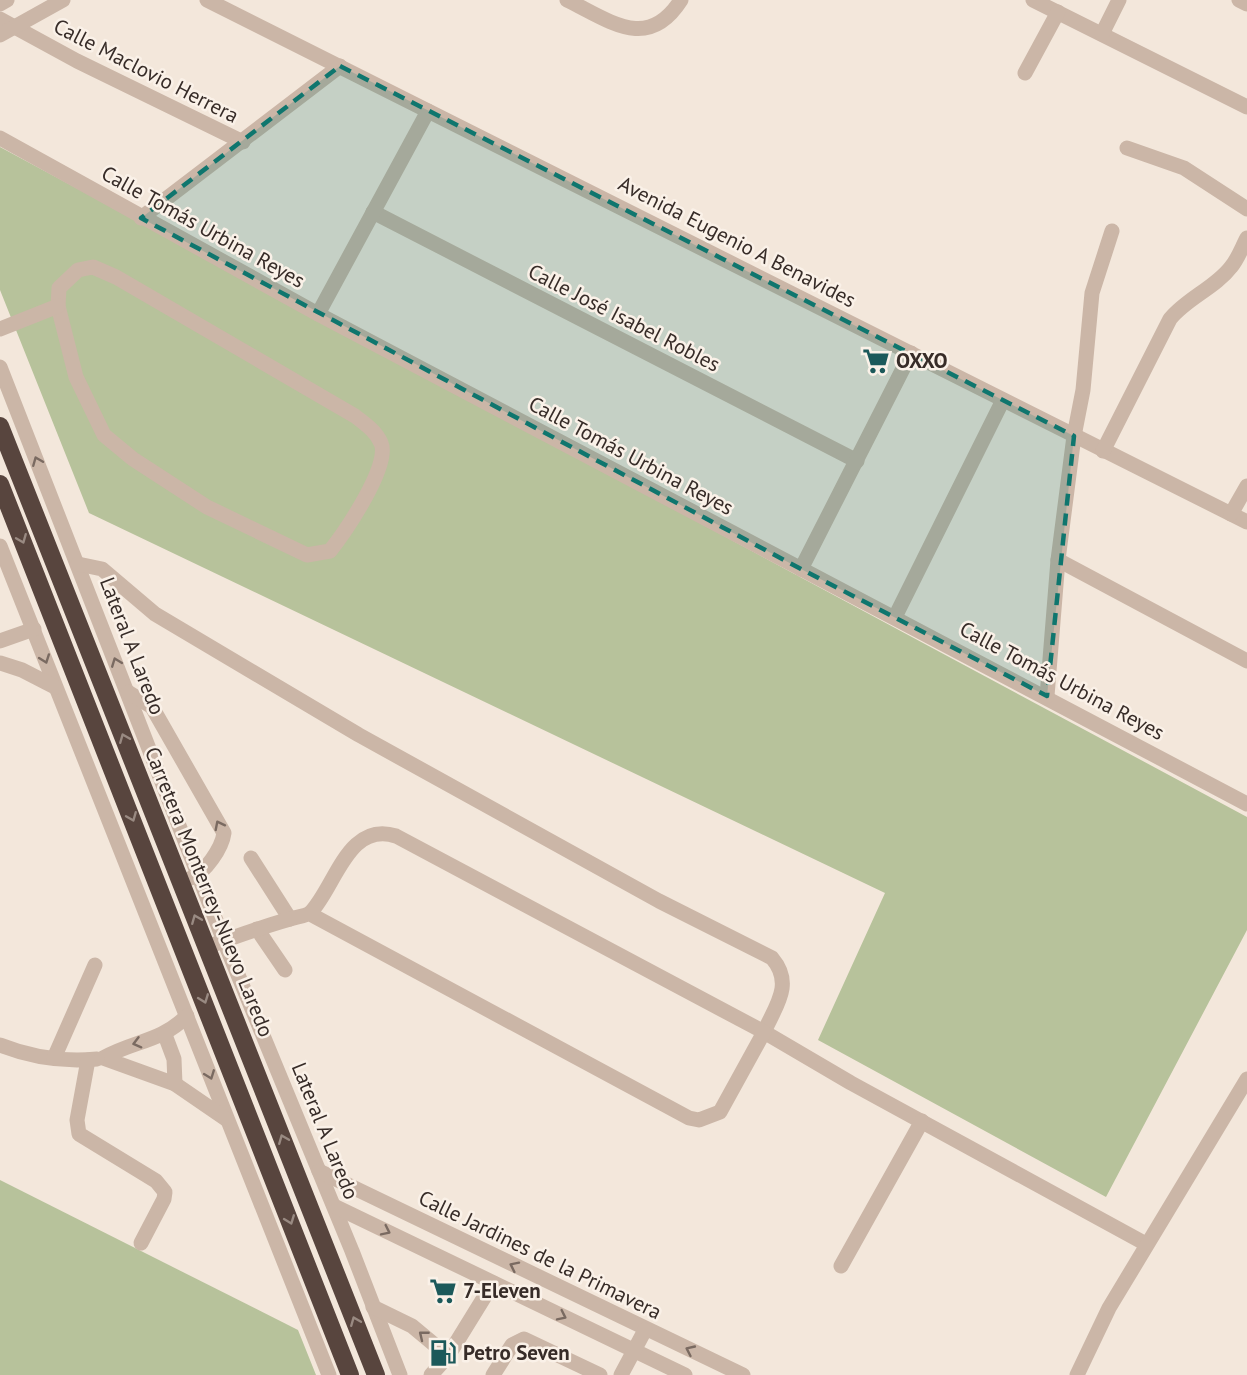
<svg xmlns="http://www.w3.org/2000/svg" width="1247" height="1375" viewBox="0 0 1247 1375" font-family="'PT Sans',sans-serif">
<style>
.green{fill:#b7c29b}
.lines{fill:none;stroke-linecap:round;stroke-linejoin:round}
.minor{stroke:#cbb6a7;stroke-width:15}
.highway{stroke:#58453e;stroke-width:18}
.oneway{stroke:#7a6a61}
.oneway2{stroke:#998a82}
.marked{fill:#0f766e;fill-opacity:0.2;stroke:#0f766e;stroke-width:4.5;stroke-dasharray:12 8;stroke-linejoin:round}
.labels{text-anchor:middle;stroke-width:5;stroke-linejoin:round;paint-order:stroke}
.street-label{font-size:21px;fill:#372c28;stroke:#faf1e8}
.poi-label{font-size:21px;font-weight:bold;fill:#372c28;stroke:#faf1e8;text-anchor:start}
</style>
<rect width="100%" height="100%" fill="#f3e7db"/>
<g class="green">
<polygon points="0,147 1247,817 1247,930 1106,1197 818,1040 885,893 89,513 0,290"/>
<polygon points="0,1180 298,1330 316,1375 0,1375"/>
</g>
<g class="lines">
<g class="minor">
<polyline points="207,0 1247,522"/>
<path d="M 567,0 C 610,21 648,52 681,0"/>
<polyline points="1033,0 1247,107"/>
<polyline points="1239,0 1247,4"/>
<polyline points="0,4 7,0"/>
<polyline points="0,19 77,61 243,142"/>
<polyline points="1102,34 1119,0"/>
<polyline points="0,35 63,0"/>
<polyline points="1025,73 1058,12"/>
<polyline points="0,138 318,314 1247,804"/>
<polyline points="1127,148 1184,168 1247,209"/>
<polyline points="373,212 857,461"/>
<polyline points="141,218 340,66"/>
<path d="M 93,267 L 116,277 L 355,416 C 365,424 376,431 381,443 C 391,465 345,532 330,551 L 307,555 L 207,507 L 133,459 L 104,435 L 76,377 L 58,306 L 59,288 L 78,270 Z"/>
<polyline points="318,314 428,111"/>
<polyline points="0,329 58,306"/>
<polyline points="0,367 224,941 352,1251 400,1375"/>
<path d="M 1103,451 L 1170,319 C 1187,298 1215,288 1231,267 C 1238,259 1242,247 1247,238"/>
<polyline points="1231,514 1247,486"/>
<polyline points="0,546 329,1375"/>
<polyline points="1058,560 1247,661"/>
<path d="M 78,564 L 102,569 L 155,614 L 359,735 L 659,901 L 772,958 C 794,984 776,1005 764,1032 L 851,1083 L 1146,1244"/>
<polyline points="801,569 911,353"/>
<polyline points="895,617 1003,400"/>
<polyline points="0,641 34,629"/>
<polyline points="0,663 22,670 55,687"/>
<path d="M 128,692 L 152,707 L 224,833 C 222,848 205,873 191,878"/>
<polyline points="1047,696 1058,560 1074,436 1083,390 1092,293 1112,231"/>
<polyline points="251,858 290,919"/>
<polyline points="257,929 285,970"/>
<path d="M 207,947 C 234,937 262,927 290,919 C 296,917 307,916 311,912 C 336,885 348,821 396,836 L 764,1032 L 720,1112 L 699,1120 L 689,1118 L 310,914"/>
<path d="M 187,1016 C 159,1043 135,1040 103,1058 L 175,1084 L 226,1119"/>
<polyline points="165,1035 174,1059 175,1084"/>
<path d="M 0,1045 C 30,1057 65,1062 97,1059"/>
<polyline points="54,1058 95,965"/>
<polyline points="88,1060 77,1120 79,1134 156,1181 165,1192 164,1199 141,1243"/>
<polyline points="319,1171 743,1375"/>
<polyline points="334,1206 685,1375"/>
<polyline points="841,1266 922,1121"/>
<polyline points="373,1307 412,1326 448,1356 431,1375"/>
<polyline points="448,1356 493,1283"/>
<polyline points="493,1375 512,1345 524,1339 600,1375"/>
<polyline points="621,1375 645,1330"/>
<polyline points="1077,1375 1109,1308 1247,1079"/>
</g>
<g class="highway">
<polyline points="0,426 376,1375"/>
<polyline points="0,484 350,1375"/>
</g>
</g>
<defs><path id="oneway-chevron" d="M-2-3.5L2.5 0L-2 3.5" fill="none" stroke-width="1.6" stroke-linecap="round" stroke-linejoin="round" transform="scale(1.5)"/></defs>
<g class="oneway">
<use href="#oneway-chevron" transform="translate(37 461) rotate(-112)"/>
<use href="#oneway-chevron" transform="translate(45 659) rotate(70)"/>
<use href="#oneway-chevron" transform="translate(116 662) rotate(-111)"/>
<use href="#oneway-chevron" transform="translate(219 825) rotate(-117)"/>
<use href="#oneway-chevron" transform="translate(137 1043) rotate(165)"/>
<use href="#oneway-chevron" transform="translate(210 1075) rotate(69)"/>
<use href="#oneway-chevron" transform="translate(386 1231) rotate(26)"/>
<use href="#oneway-chevron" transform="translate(514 1266) rotate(-154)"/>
<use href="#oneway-chevron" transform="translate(562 1316) rotate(26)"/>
<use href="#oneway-chevron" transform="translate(423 1335) rotate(-141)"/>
<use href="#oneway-chevron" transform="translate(690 1350) rotate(-155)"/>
</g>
<g class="oneway2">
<use href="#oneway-chevron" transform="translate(22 539) rotate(68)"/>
<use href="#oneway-chevron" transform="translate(124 738) rotate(-112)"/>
<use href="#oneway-chevron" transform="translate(132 817) rotate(68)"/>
<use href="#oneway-chevron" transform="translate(196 919) rotate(-112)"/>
<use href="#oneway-chevron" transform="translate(204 999) rotate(69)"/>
<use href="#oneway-chevron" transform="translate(283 1139) rotate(-112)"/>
<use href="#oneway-chevron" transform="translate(290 1220) rotate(69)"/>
<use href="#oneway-chevron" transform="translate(355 1321) rotate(-112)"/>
</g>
<path class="marked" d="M 340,66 L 1074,436 L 1047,696 L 801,569 L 141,218 Z"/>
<defs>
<symbol id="supermarket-bare" viewBox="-9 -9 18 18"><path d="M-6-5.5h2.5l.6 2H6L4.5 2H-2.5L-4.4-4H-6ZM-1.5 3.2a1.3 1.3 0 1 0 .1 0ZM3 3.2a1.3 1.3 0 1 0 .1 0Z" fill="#1c595a" stroke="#faf1e8" stroke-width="2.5" paint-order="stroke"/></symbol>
<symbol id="fuel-bare" viewBox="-9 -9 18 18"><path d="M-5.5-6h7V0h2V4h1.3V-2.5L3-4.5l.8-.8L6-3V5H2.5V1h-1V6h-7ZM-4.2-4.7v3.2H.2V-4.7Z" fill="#1c595a" stroke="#faf1e8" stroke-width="2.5" paint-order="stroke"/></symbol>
</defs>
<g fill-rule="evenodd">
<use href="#supermarket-bare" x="857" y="342" width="38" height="38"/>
<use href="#supermarket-bare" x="424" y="1272" width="38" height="38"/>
<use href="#fuel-bare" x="424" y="1334" width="38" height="38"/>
</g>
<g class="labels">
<g class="street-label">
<text transform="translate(146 71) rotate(27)" y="7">Calle Maclovio Herrera</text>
<text transform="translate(203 227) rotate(29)" y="7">Calle Tomás Urbina Reyes</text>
<text transform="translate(737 242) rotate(27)" y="7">Avenida Eugenio A Benavides</text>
<text transform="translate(624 318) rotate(27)" y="7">Calle José Isabel Robles</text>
<text transform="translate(631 456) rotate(28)" y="7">Calle Tomás Urbina Reyes</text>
<text transform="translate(132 646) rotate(69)" y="7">Lateral A Laredo</text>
<text transform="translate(1062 681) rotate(28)" y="7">Calle Tomás Urbina Reyes</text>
<text transform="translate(209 892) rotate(68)" y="7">Carretera Monterrey-Nuevo Laredo</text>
<text transform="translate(325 1131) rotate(68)" y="7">Lateral A Laredo</text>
<text transform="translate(540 1255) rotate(26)" y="7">Calle Jardines de la Primavera</text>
</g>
<g class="poi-label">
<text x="896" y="368">OXXO</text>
<text x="463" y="1298">7-Eleven</text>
<text x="463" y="1360">Petro Seven</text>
</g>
</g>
</svg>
